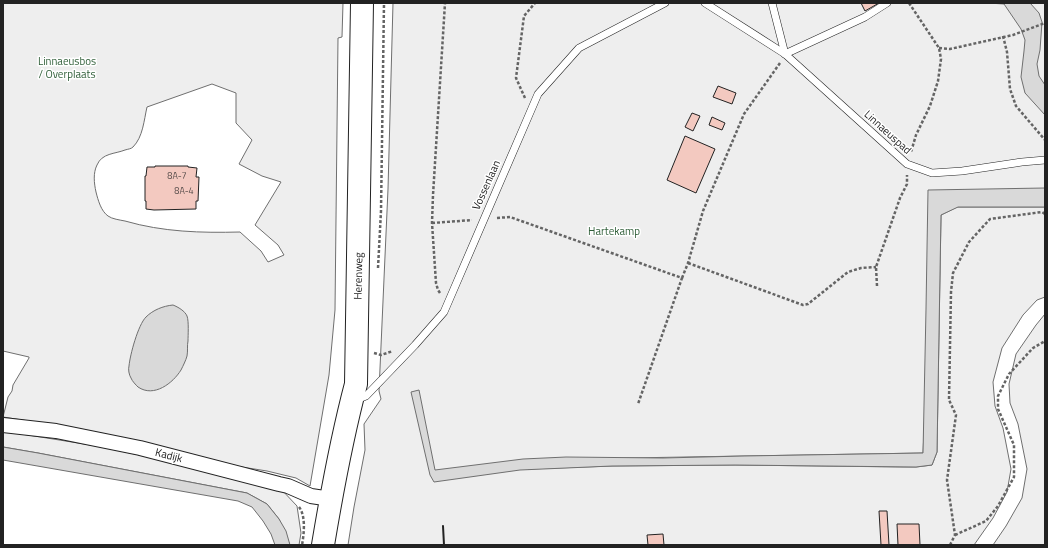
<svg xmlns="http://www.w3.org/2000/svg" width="1048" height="548" viewBox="0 0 1048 548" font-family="'Titillium Web',sans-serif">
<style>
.green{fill:#eee;stroke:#6f6f6f;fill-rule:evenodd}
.water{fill:#d9d9d9;stroke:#6f6f6f}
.building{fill:#f3c9c0;stroke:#222}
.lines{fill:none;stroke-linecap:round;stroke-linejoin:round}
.service-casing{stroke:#222;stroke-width:8}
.minor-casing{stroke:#222;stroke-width:16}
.primary-casing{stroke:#222;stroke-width:24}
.path{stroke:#646464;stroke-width:2.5;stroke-dasharray:3 2;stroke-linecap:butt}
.service{stroke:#fff;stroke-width:7}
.minor{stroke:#fff;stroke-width:14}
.primary{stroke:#fff;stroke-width:22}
.wall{stroke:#222;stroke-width:2}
.labels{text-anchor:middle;stroke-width:3;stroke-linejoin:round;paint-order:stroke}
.number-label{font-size:9px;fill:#564c4a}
.park-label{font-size:11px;fill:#2f5e38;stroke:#fff}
.street-label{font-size:11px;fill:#222;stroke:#fff}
</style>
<rect width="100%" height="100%" fill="#fff"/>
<g class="green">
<path d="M 3,3 L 343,3 L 342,37 L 338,38 L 335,310 L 329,375 L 310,486 L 296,478 L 267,471 L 229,465 L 73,428 L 3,417 L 8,397 L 12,391 L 13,385 L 29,358 L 29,357 L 3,351 ZM 212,84 L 236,93 L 236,123 L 252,140 L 239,164 L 262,176 L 281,182 L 255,225 L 278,245 L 284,255 L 268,262 L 261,251 L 240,232 C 201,233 163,232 125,221 C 120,220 112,219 108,216 C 101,211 98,200 96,192 C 94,183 93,173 97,165 C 102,153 115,154 125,150 C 128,149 131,149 133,147 C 143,137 144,120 147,107 Z"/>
<polygon points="393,3 1045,3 1045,191 935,196 923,453 627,458 551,465 528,469 612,466 735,465 904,467 916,467 932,465 937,452 941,215 957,207 1045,207 1045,297 1037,300 1023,315 1002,348 993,382 995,406 1003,428 1011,469 1007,492 993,518 974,545 348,545 354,507 365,450 364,424 381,399 379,391 388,189"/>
<polygon points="1045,314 1045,545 993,545 1006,526 1022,498 1027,469 1018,424 1010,403 1009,384 1016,354 1036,325"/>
<polygon points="3,431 103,447 211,471 280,488 297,506 301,533 299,545 290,545 279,519 267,504 247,493 38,453 3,447"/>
</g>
<g class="water">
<polygon points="988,3 1030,3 1039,13 1042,22 1040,50 1037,64 1039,76 1045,85 1045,115 1025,93 1021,77 1024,51 1025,40 1021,29 1004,4"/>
<polygon points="1045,188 1045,207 958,207 941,215 937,452 932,465 916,467 735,465 612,466 520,470 434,482 430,475 411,392 419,390 435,470 523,459 566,457 663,458 744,456 923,453 926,309 928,190"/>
<path d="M 173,305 C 178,307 185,311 187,316 C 189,321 188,336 188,341 C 187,345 188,351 187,356 C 186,360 183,366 181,370 C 173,383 154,398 138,387 C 136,385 132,381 131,378 C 129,375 128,369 129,366 C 130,355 138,325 146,317 C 153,310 163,306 173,305 Z"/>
<polygon points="3,447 38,453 247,493 267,504 279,519 286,531 290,545 275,545 271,534 263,521 252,507 238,501 3,460"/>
</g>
<g class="building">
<polygon points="861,3 879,3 865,11"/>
<polygon points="718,86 736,93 732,104 713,97"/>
<polygon points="692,113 700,116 693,131 685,127"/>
<polygon points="712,117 725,123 722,130 709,125"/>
<polygon points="685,136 715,149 696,193 667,180"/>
<polygon points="155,166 188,166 188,167 197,168 196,177 199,177 198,201 196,201 196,209 154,210 146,209 146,201 145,201 145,176 146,176 147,167 155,167"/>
<polygon points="879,511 887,511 889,545 881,545"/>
<polygon points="897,524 919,524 920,545 898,545"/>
<polygon points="663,534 664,545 648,545 647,535"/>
</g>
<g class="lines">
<defs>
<g id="service">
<polyline points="705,3 785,54"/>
<polyline points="772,3 785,54"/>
<polyline points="887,3 865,17 785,54 907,164 932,173 962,171 1022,162 1045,160"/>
<polyline points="356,400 366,396 415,345 444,312 538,94 579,48 665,3"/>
</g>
<polyline id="minor" points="3,425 56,431 140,448 279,484 288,486 311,496 331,499"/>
<path id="primary" d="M 323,545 C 332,491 342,437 356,384 L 362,3"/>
</defs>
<use href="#service" class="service-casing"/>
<use href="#minor" class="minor-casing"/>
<use href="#primary" class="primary-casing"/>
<g class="path">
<polyline points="909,3 939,48 941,59 938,81 930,106 916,135 911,152"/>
<polyline points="1003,36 1007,52 1010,89 1016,106 1045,140"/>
<polyline points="939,48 950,49 1013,35 1045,23"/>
<polyline points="525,98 516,78 524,16 535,3"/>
<polyline points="497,218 510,217 682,278 638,404"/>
<polyline points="432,223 472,220"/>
<polyline points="688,263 803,305 808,304 848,272 861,268 876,267"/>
<polyline points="378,268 381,211 384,3"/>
<polyline points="682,278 688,263 703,211 744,114 780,63"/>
<polyline points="877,286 876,267 900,198 907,184 907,175"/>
<polyline points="440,293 438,290 436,283 432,223 433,195 445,3"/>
<polyline points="374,353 381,355 393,351"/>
<path d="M 299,507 C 306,516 304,534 302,545"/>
<polyline points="955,535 986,521 998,506 1014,477 1014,445 998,409 998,396 1009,374 1033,348 1045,341"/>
<polyline points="950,545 955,535 947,480 956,415 949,400 951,292 953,273 969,242 990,219 1042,212 1045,214"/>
</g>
<use href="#service" class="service"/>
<use href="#minor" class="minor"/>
<use href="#primary" class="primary"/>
<polyline class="wall" points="443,526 444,545"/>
</g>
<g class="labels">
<g class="number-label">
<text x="177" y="179">8A-7</text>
<text x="184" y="194">8A-4</text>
</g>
<g class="park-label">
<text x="67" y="65">Linnaeusbos<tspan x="67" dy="13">/ Overplaats</tspan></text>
<text x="614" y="235">Hartekamp</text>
</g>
<g class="street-label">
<text transform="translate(888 132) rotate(42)" y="4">Linnaeuspad</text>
<text transform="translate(486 185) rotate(-66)" y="4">Vossenlaan</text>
<text transform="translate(358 276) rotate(-89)" y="4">Herenweg</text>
<text transform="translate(169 455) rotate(14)" y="4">Kadijk</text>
</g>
</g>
<rect width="1048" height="548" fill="none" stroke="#222222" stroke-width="8"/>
</svg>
